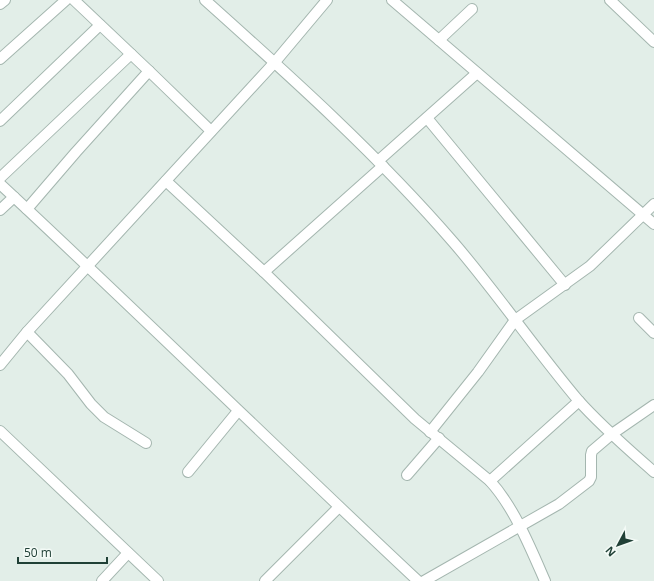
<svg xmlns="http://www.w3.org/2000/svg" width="654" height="581" viewBox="0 0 654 581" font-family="'Open Sans',sans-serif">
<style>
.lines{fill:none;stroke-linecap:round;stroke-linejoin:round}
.street-casing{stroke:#a4b6af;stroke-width:12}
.street{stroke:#fff;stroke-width:10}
</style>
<rect width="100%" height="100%" fill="#e2eee8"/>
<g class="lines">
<defs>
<g id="street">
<polyline points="74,0 149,71 211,131"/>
<path d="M 205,0 C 291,77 378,155 454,243 C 497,293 535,349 578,400 C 601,426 628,449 654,472"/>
<polyline points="392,0 654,224"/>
<polyline points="610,0 654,42"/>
<polyline points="0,4 5,0"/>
<polyline points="439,40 472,9"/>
<polyline points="0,59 66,0"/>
<polyline points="427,118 565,285"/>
<polyline points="0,121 100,25"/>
<polyline points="378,161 477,73"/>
<polyline points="0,178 131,54"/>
<path d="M 166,181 L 264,272 L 415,419 L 490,481 C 514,507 531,549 545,581"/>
<path d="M 0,184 C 141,315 278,450 418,581"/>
<polyline points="27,209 76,152 149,71"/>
<polyline points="0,210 14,197"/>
<polyline points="264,272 383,166"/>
<polyline points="639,318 654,333"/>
<polyline points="27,332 68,374 91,404 104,417 146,443"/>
<polyline points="0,365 27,332 275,62 327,0"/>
<polyline points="0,431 158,581"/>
<polyline points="430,432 478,372 515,320 590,266 654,204"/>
<polyline points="188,472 238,411"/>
<polyline points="407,475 439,438"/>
<polyline points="490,481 579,401"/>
<polyline points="102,581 128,553"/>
<polyline points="265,581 339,507"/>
<polyline points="424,581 559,504 589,481 591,477 591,455 592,451 612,434 654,405"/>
</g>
</defs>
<use href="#street" class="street-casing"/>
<use href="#street" class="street"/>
</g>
<g transform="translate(618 545) rotate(229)" stroke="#f3faf6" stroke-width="3" paint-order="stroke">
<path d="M0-3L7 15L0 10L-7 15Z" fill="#204036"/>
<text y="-6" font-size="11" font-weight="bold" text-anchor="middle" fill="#204036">N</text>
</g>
<path d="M18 557v6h89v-6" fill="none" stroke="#204036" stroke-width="2"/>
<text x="24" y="557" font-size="12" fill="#204036" stroke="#f3faf6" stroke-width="3" paint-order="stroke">50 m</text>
</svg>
